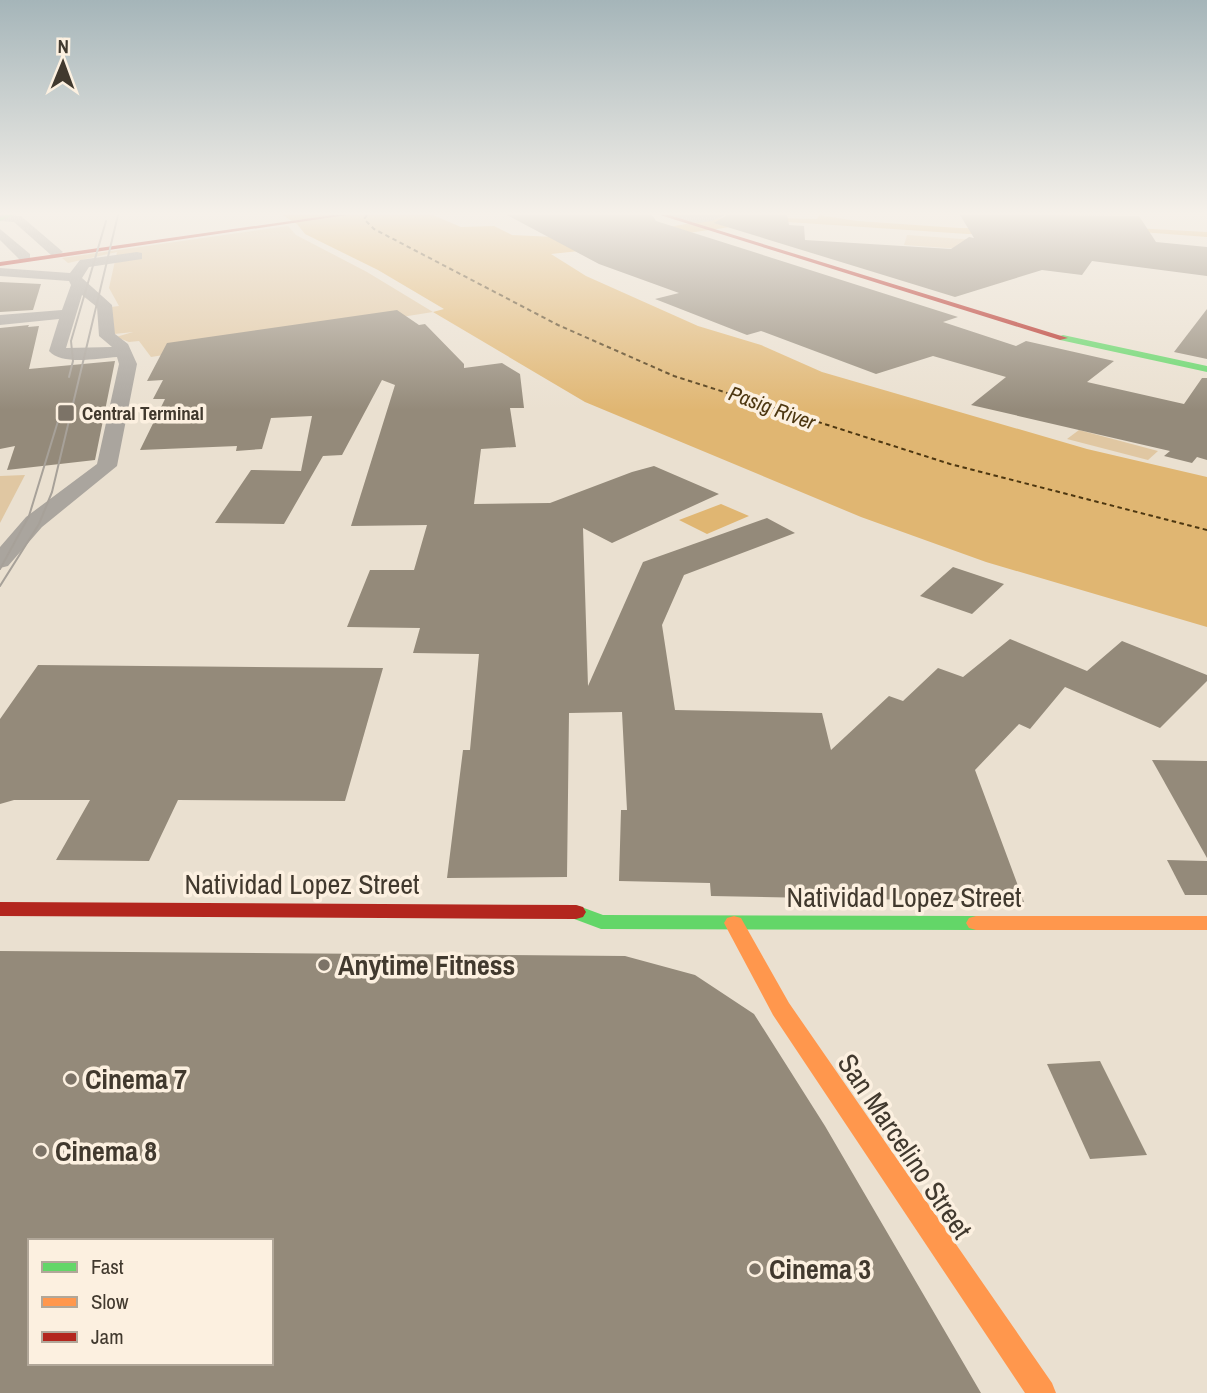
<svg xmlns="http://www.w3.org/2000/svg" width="1207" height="1393" viewBox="0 0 1207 1393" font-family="'Archivo Narrow',sans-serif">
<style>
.green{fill:#e0c7a2}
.water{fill:#e0b672}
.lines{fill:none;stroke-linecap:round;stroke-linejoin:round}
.ferry{stroke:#4d3711;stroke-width:2;stroke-dasharray:4.5 3.5;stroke-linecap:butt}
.building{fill:#948a7a;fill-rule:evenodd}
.street{fill:#aaa59e;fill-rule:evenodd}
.fast{fill:#63d668;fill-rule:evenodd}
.slow{fill:#ff974d;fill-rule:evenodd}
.jam{fill:#b3261e;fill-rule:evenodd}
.tram{stroke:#a7a199;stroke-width:2}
.poi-dot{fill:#7c7367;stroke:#fcf0e0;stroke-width:2.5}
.labels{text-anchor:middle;stroke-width:7;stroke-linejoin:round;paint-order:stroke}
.far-poi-label{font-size:19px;font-weight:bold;fill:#41392e;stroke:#fcf0e0;text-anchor:start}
.far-water-label{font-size:21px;font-style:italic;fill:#4d3711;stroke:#fcf0e0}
.near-street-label{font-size:28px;fill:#41392e;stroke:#fcf0e0}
.near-poi-label{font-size:28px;font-weight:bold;fill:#41392e;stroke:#fcf0e0;text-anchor:start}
</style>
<rect width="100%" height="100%" fill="#eae0d0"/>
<g class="green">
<polygon points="288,226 296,235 367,272 433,312 151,357 139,341 129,342 116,337 133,332 114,334 111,307 119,306 109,288 117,252 68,263 62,258"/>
<polygon points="907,235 990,241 990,251 904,245"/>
<polygon points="1079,430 1158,451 1148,460 1067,439"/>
<polygon points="25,475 0,523 0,476"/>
</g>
<g class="water">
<polygon points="282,215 433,215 461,227 494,226 512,235 554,237 627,234 739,215 778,215 778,218 817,219 819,215 857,221 959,228 995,228 1012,219 1010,215 1026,215 1037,222 1061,224 1207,232 1207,237 1115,230 968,234 773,221 681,234 654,243 551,254 586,276 698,326 761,345 822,372 1087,449 1207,477 1207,627 986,562 861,517 585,402 433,312 444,309 378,270 305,234 297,224"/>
<polygon points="721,504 749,516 707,534 679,520"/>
</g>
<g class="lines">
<polyline class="ferry" points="367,215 364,219 374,229 558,325 674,376 950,464 1207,530"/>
</g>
<g class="building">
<polygon points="507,215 652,215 656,221 958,317 943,322 1016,346 1026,341 1114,361 1087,382 1184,404 1202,378 1207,378 1207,460 1197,457 1192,463 1164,456 1170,451 971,405 1006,377 933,356 876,374 761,331 747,335 655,299 679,293 599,264"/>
<polygon points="727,215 787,215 789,225 804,226 805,240 951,249 969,237 974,238 960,215 1139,216 1156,242 1207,247 1207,276 1092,261 1082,275 1042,270 955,297 714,223"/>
<polygon points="0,282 41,284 33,310 0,312"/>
<polygon points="1207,309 1207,359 1174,352"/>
<polygon points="397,310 419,325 425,324 464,364 464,368 502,363 520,374 524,408 510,408 516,447 481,449 474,504 550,503 632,472 654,466 719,494 612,543 583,528 588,686 643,562 767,518 795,533 684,575 662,625 675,710 822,713 831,750 889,696 903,701 938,668 963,677 1010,639 1087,671 1122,641 1207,675 1207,681 1160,728 1065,687 1030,729 1019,724 975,770 1024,902 711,896 710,883 619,881 621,810 627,810 622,712 569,713 567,877 447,878 463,750 470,750 479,654 413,653 420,628 347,627 370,570 414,570 427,525 351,526 395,385 382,380 342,455 323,456 284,524 215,523 251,470 301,471 312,416 271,418 262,449 236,451 237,446 140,450 165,399 153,399 163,380 147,381 167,343"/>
<polygon points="29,325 28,327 39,326 29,369 115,361 95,460 7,470 15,446 0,449 0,328"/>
<polygon points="953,567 1004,584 972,614 920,596"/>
<polygon points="38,665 383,668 345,801 178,800 149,861 56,860 90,800 14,800 0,804 0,719"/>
<polygon points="1152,760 1207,761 1207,858"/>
<polygon points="1167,860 1207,861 1207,895 1185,895"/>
<path d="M 0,951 L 625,956 L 695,975 L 754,1014 L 825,1126 L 981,1393 L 0,1393 ZM 30,1241 L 271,1241 L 271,1363 L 30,1363 Z"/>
<polygon points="1100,1061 1147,1155 1090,1159 1047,1064"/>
</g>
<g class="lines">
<g class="street">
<polygon points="0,215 21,216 63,252 56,256 51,255 14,222 0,221"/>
<path d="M 669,215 L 725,215 C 711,225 683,225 669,215 Z"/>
<polygon points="0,229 30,254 30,260 20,260 0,240"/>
<path d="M 137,252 L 142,253 L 142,259 L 89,267 L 82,278 L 112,305 L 115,334 L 128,344 L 137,364 L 117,466 L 42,527 L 8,566 L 0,568 L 0,547 L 26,517 L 97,464 L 119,364 L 117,357 C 98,358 63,366 49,351 L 59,319 L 0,325 L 0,315 L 62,310 L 71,285 L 69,281 L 0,276 L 0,268 L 70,273 L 80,260 ZM 82,295 L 97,307 L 99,336 L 112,347 L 66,348 Z"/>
</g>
<g class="fast">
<polygon points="6,215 14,215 0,221 0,217"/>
<polygon points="1063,335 1207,366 1207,372 1060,340 1060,336"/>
<polygon points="576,905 603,915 976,916 983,918 986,923 983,928 976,930 601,929 569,917 566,912 569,907"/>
</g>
<g class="slow">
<polygon points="734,916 741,918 789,1003 1052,1383 1056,1393 1025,1393 773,1015 724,923 727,918"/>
<polygon points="976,916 1207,916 1207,930 976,930 969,928 966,923 969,918"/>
</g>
<g class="jam">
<polygon points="333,215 347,215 0,266 0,262"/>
<polygon points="660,215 669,215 1068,338 1060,340"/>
<polygon points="0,902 576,905 583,907 586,912 583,917 576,919 0,916"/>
</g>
<g class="tram">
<polyline points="69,377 73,361 71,341 106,221"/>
<polyline points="0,569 29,516 58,421"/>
<polyline points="0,586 39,524 52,492 118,215"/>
</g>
</g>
<linearGradient id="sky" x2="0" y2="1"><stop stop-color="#a5b5b9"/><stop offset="0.52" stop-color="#f6f1ea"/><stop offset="1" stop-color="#f6f1ea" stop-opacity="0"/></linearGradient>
<rect width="1207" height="410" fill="url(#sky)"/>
<g class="poi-dot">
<rect x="57" y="404" width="18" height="18" rx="3.5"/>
<circle cx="324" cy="965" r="7"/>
<circle cx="71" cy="1079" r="7"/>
<circle cx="41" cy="1151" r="7"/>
<circle cx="755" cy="1269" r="7"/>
</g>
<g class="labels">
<g class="far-poi-label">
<text x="82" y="420">Central Terminal</text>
</g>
<g class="far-water-label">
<text transform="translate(772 408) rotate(20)" y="7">Pasig River</text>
</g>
<g class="near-street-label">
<text x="302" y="894">Natividad Lopez Street</text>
<text x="904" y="907">Natividad Lopez Street</text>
<text transform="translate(905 1146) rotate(56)" y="10">San Marcelino Street</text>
</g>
<g class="near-poi-label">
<text x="338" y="975">Anytime Fitness</text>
<text x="85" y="1089">Cinema 7</text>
<text x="55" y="1161">Cinema 8</text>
<text x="769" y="1279">Cinema 3</text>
</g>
</g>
<rect x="28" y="1239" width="245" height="126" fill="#fcf0e0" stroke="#b1a799" stroke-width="2"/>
<rect x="42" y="1262" width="35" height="10" fill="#63d668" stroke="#b1a799" stroke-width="2"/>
<text x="91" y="1274" font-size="21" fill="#41392e">Fast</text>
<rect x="42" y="1297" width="35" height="10" fill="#ff974d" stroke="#b1a799" stroke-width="2"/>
<text x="91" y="1309" font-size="21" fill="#41392e">Slow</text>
<rect x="42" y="1332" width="35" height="10" fill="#b3261e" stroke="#b1a799" stroke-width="2"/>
<text x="91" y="1344" font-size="21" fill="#41392e">Jam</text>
<g transform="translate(63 63) rotate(1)" stroke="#fcf0e0" stroke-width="5" paint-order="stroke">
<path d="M0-5L12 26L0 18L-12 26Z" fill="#41392e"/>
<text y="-10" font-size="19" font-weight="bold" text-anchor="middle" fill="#41392e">N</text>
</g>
</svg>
